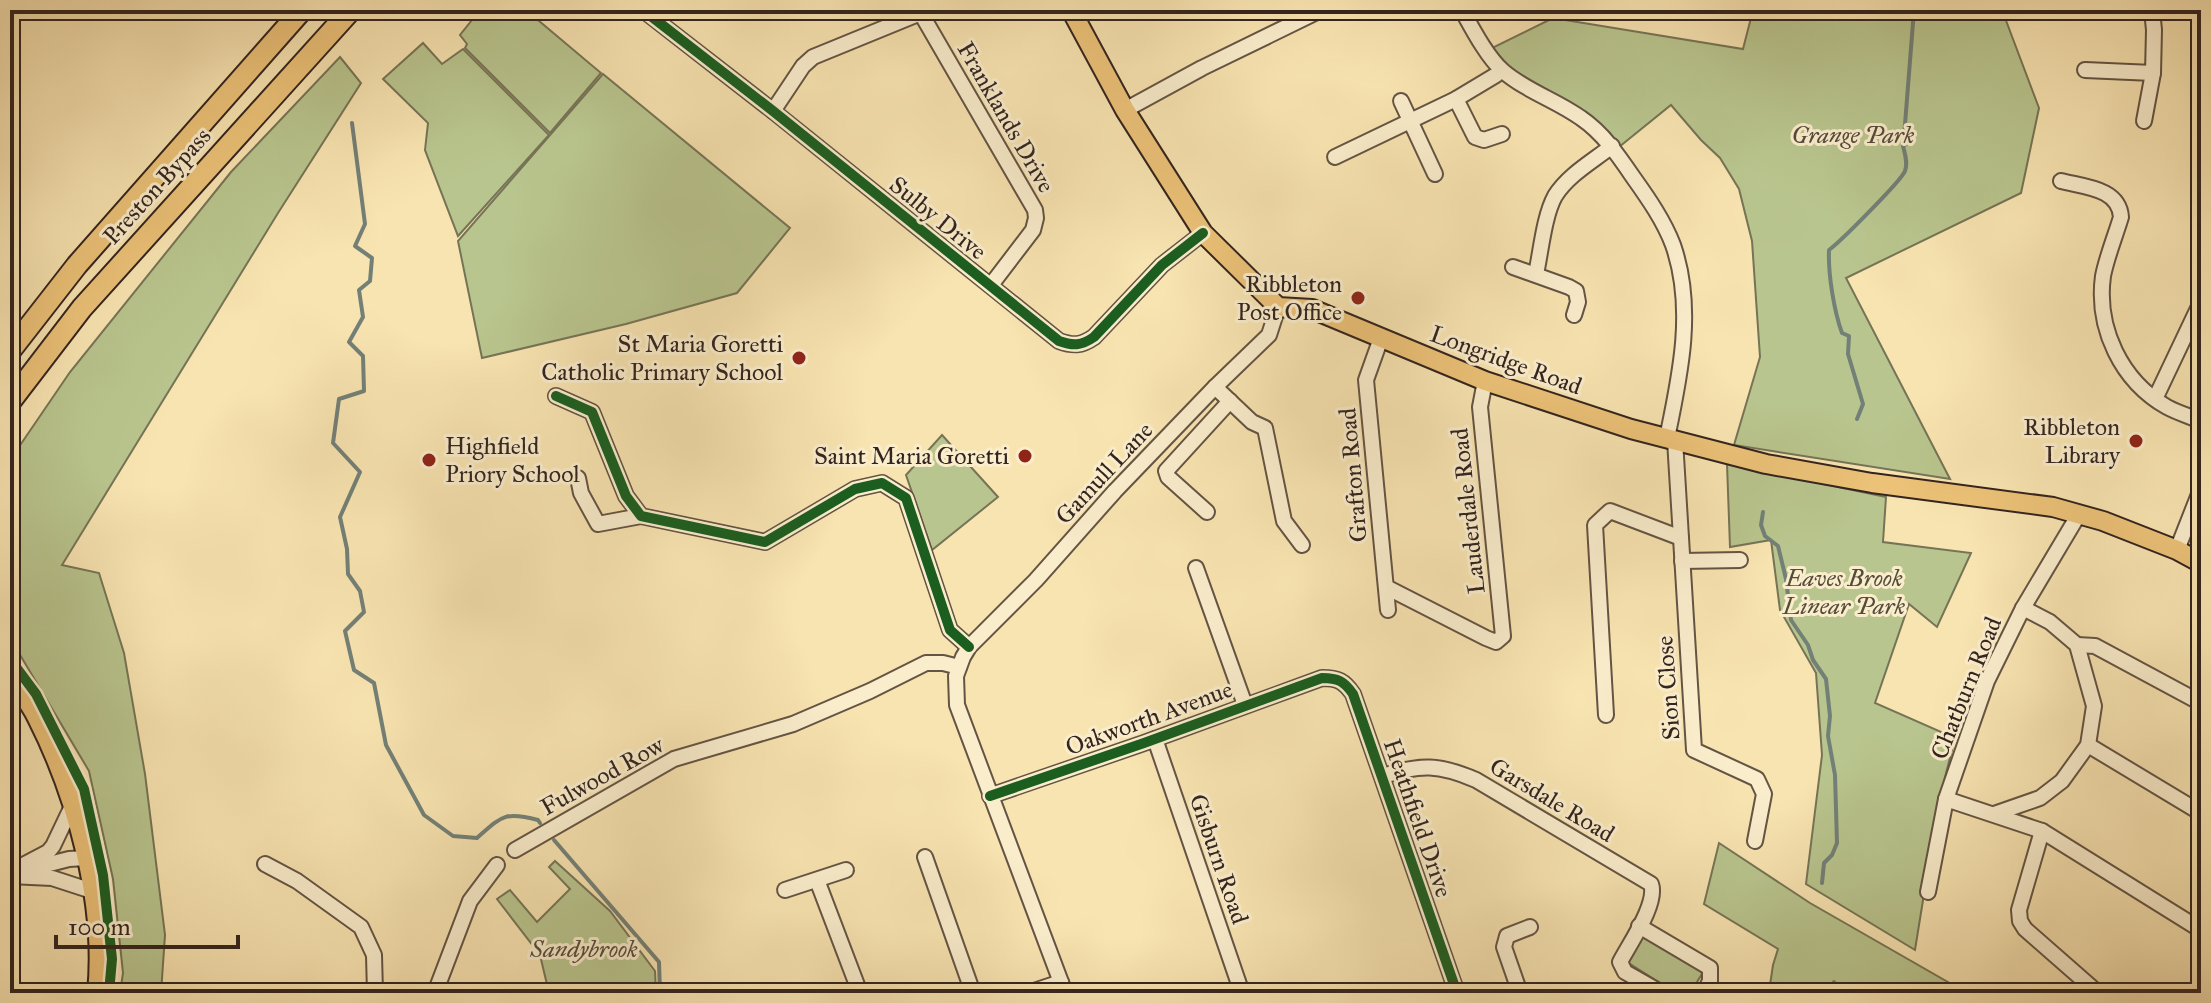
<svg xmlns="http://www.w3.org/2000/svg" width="2211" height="1003" viewBox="0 0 2211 1003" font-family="'IM FELL Great Primer',serif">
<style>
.green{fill:#b9c58e;stroke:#767456;stroke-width:2}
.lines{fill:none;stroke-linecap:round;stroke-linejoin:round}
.stream{stroke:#738077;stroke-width:4}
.minor-casing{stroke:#645444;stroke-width:18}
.major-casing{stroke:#33241f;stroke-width:22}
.highway-casing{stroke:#33241f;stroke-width:24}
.minor{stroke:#faedcc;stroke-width:14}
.major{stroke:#ecc278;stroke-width:18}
.highway{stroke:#ecc278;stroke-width:20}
.cycleway-casing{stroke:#faedcc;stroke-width:15}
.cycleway{stroke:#1b5e20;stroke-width:10}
.poi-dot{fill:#8f2418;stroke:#faedcc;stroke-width:3}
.labels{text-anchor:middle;stroke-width:6;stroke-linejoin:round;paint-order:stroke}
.street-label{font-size:24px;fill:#33241f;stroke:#faedcc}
.park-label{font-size:24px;font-style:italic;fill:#544c3b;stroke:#faedcc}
.poi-label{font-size:24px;fill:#33241f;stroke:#faedcc;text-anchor:end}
</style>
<rect width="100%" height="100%" fill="#f8e4b1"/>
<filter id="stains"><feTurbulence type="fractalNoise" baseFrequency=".0025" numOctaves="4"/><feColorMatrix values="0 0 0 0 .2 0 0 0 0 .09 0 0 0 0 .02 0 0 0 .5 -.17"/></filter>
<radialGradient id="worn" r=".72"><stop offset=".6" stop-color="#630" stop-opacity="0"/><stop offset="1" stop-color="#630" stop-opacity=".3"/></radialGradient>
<g class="green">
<polygon points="480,10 526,10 601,73 550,133 465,48 467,44 460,35"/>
<polygon points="1753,10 2002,10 2039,108 2021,193 1846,278 1950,479 1734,445 1760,357 1752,241 1739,189 1720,158 1701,140 1671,105 1619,147 1515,76 1490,49 1553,18 1743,49"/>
<polygon points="423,43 442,64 463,49 549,135 458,236 425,150 428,123 383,79"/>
<polygon points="340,57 361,83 278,213 62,565 99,573 124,653 145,774 165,935 161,993 120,993 123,973 113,879 89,771 10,638 10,460 70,372 231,172"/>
<polygon points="603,74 790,228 737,293 626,324 482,358 458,241"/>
<polygon points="942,435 998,497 932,550 906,475"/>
<polygon points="1727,464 1886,497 1883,542 1971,553 1937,627 1909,604 1875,703 1955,738 1939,801 1915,950 1806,884 1822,755 1816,673 1780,610 1771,540 1730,547"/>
<polygon points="1719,843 1810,903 1967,993 1781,993 1770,985 1773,965 1778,949 1704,904"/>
<polygon points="555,861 610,911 655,971 656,993 549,993 540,955 497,899 510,890 537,922 570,889 549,867"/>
<polygon points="1644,936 1699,965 1702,974 1690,993 1676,993 1627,962 1636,938"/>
</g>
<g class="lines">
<g class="stream">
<path d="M 352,123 L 365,224 L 355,246 L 372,258 L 370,281 L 359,290 L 363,317 L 349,342 L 363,356 L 364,391 L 339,399 L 333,443 L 360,472 L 340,517 L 347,549 L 348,574 L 360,591 L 364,612 L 345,631 L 354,670 L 374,683 L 386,745 L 424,815 L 453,836 L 477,838 C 502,816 505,811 538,820 L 540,823"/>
<path d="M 1857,419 L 1863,404 L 1848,354 L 1849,336 L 1842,333 C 1834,311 1828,274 1829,250 C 1841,241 1901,181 1905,171 C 1908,163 1905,154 1903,146 L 1909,142 L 1904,137 L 1914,10"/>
<polyline points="1763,512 1761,525 1765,536 1778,546 1786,579 1791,620 1808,645 1813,660 1826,679 1830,716 1828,736 1835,775 1837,843 1832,855 1824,863 1822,883"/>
<polyline points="554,840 659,962 660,993"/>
<polyline points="1833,993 1834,982"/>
</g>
<defs>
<g id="minor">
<path d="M 643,10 L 773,111 L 1059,341 C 1073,346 1081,346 1094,337 L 1162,265 L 1203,233"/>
<polyline points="919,10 1035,210 1036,218 1033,230 991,285"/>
<path d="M 1462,10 C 1472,28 1487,57 1503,71 C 1526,91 1556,100 1581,118 C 1603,133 1618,155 1633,177 C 1648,198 1664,221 1673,245 C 1695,308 1680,376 1667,438"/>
<polyline points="2085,70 2153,73 2154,30 2152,10"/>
<polyline points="1456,99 1475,137 1484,140 1502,134"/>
<polyline points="1401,101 1435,174"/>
<polyline points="1125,110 1202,68 1321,10"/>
<polyline points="773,111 803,66 813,57 928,10"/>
<polyline points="2144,121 2153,73"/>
<polyline points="1335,157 1456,99 1496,75 1501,70"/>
<path d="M 2061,181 C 2084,187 2119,188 2121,217 C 2115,237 2107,256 2103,276 C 2096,328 2121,381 2167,407 C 2178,413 2189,416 2201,421"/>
<polyline points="1513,267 1569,287 1576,291 1578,302 1574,315"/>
<path d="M 1536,274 C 1541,251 1544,216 1555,196 C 1568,175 1593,161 1612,146"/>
<polyline points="1381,338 1366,380 1388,610"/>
<polyline points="1215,387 1252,422 1265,428 1284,521 1302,545"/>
<polyline points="556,396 592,412 626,496 641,516 765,542 855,489 882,483 906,498 950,630 969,647"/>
<polyline points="2155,399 2201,302"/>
<polyline points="1675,440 1694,750 1757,779 1764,794 1755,841"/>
<polyline points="578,478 581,493 598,524 641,516"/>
<polyline points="1207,512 1168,477 1166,471 1230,401"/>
<polyline points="2177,550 2201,489"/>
<polyline points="1682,561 1740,560"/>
<polyline points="1196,568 1245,705"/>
<polyline points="1386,587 1486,638 1496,642 1503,636 1480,407 1485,381"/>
<polyline points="2077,645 2095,646 2201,703"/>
<polyline points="1606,715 1595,525 1610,511 1681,538"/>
<polyline points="1155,739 1242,993"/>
<polyline points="2088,745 2201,813"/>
<path d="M 1383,776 C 1420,764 1439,764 1476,780 L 1651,884 C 1658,903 1630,943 1620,962 L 1625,972 L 1662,993"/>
<path d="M 990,796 L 1144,743 L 1322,678 C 1338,678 1344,681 1353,694 L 1457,993"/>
<polyline points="1946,799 2042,831 2201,930"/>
<polyline points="1994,814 2040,798 2062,781 2088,745 2094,706 2077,645 2050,622 2023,608"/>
<polyline points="2042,831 2019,910 2020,921 2025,929 2098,993"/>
<polyline points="515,850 674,759 793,724 870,691 926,663 943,663 959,667"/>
<polyline points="925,857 973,993"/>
<polyline points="265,864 297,881 361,927 374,955 375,993"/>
<polyline points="26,870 69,859 86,858"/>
<polyline points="10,872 48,852 53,846 73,804"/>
<polyline points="10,876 52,878 92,891"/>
<polyline points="817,880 860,993"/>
<polyline points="785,890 846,870"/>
<polyline points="1928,892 1946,799 1987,681 2023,608 2079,514"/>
<polyline points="1639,926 1710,968 1710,981 1704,993"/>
<polyline points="435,993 470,901 497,865"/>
<polyline points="1028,993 1061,982"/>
<polyline points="1065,993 957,705 956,676 963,657 969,647 1036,580 1115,491 1215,387 1269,335 1278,307"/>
<polyline points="1520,993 1504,947 1507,936 1530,927"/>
</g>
<g id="major">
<polyline points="1071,10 1125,110 1203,233 1278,307 1312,309 1485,381 1631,429 1766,464 1872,483 2053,507 2103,521 2177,550 2201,563"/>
<path d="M 10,677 C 19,690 30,703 37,718 C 77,797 106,904 97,993"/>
</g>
<g id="highway">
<polyline points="10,351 77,265 302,10"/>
<polyline points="10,402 82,308 351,10"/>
</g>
</defs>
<use href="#minor" class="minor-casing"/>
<use href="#major" class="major-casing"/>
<use href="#highway" class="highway-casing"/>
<use href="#minor" class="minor"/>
<use href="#major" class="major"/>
<use href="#highway" class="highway"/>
<defs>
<g id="cycleway">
<path d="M 643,10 L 773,111 L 1059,341 C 1073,346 1081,346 1094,337 L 1162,265 L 1203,233"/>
<polyline points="556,396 592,412 626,496 641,516 765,542 855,489 882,483 906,498 950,630 969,647"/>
<polyline points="10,659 36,694 84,789 103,875 112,959 109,993"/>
<path d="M 990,796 L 1144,743 L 1322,678 C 1338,678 1344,681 1353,694 L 1457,993"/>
</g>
</defs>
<use href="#cycleway" class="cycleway-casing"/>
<use href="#cycleway" class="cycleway"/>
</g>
<g class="poi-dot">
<circle cx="1358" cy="298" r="8"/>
<circle cx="799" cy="358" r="8"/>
<circle cx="2136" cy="441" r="8"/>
<circle cx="1025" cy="456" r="8"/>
<circle cx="429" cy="460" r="8"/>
</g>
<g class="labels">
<g class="street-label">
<text transform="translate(1006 117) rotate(60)" y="8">Franklands Drive</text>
<text transform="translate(157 186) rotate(-48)" y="8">Preston Bypass</text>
<text transform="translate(938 218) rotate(39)" y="8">Sulby Drive</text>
<text transform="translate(1506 360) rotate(20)" y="8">Longridge Road</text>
<text transform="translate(1104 473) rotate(-47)" y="8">Gamull Lane</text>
<text transform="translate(1353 475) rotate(-95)" y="8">Grafton Road</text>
<text transform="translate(1468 511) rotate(-96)" y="8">Lauderdale Road</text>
<text transform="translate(1668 688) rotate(-94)" y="8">Sion Close</text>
<text transform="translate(1966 688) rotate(-68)" y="8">Chatburn Road</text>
<text transform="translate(1149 718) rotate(-20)" y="8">Oakworth Avenue</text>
<text transform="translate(602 776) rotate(-29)" y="8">Fulwood Row</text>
<text transform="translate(1552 800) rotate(31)" y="8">Garsdale Road</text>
<text transform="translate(1418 818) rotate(71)" y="8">Heathfield Drive</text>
<text transform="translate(1219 859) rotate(71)" y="8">Gisburn Road</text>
</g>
<g class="park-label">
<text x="1853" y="143">Grange Park</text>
<text x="1844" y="586">Eaves Brook<tspan x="1844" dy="28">Linear Park</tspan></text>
<text x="584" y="957">Sandybrook</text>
</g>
<g class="poi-label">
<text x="1342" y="292">Ribbleton<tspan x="1342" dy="28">Post Office</tspan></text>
<text x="783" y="352">St Maria Goretti<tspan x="783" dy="28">Catholic Primary School</tspan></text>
<text x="2120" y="435">Ribbleton<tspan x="2120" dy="28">Library</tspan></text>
<text x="445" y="454" text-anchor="start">Highfield<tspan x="445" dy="28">Priory School</tspan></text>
<text x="1009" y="464">Saint Maria Goretti</text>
</g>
</g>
<rect width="2211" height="1003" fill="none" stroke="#f8e4b1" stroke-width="40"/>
<rect x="12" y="12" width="2187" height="979" fill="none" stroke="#33241f" stroke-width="4"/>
<rect x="20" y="20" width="2171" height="963" fill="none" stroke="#33241f" stroke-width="2"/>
<path d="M56 935v12h182v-12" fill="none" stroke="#33241f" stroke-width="4"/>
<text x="68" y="935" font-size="24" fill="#33241f" stroke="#faedcc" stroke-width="6" paint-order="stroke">100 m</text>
<rect width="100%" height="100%" filter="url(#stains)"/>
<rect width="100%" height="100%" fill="url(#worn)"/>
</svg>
